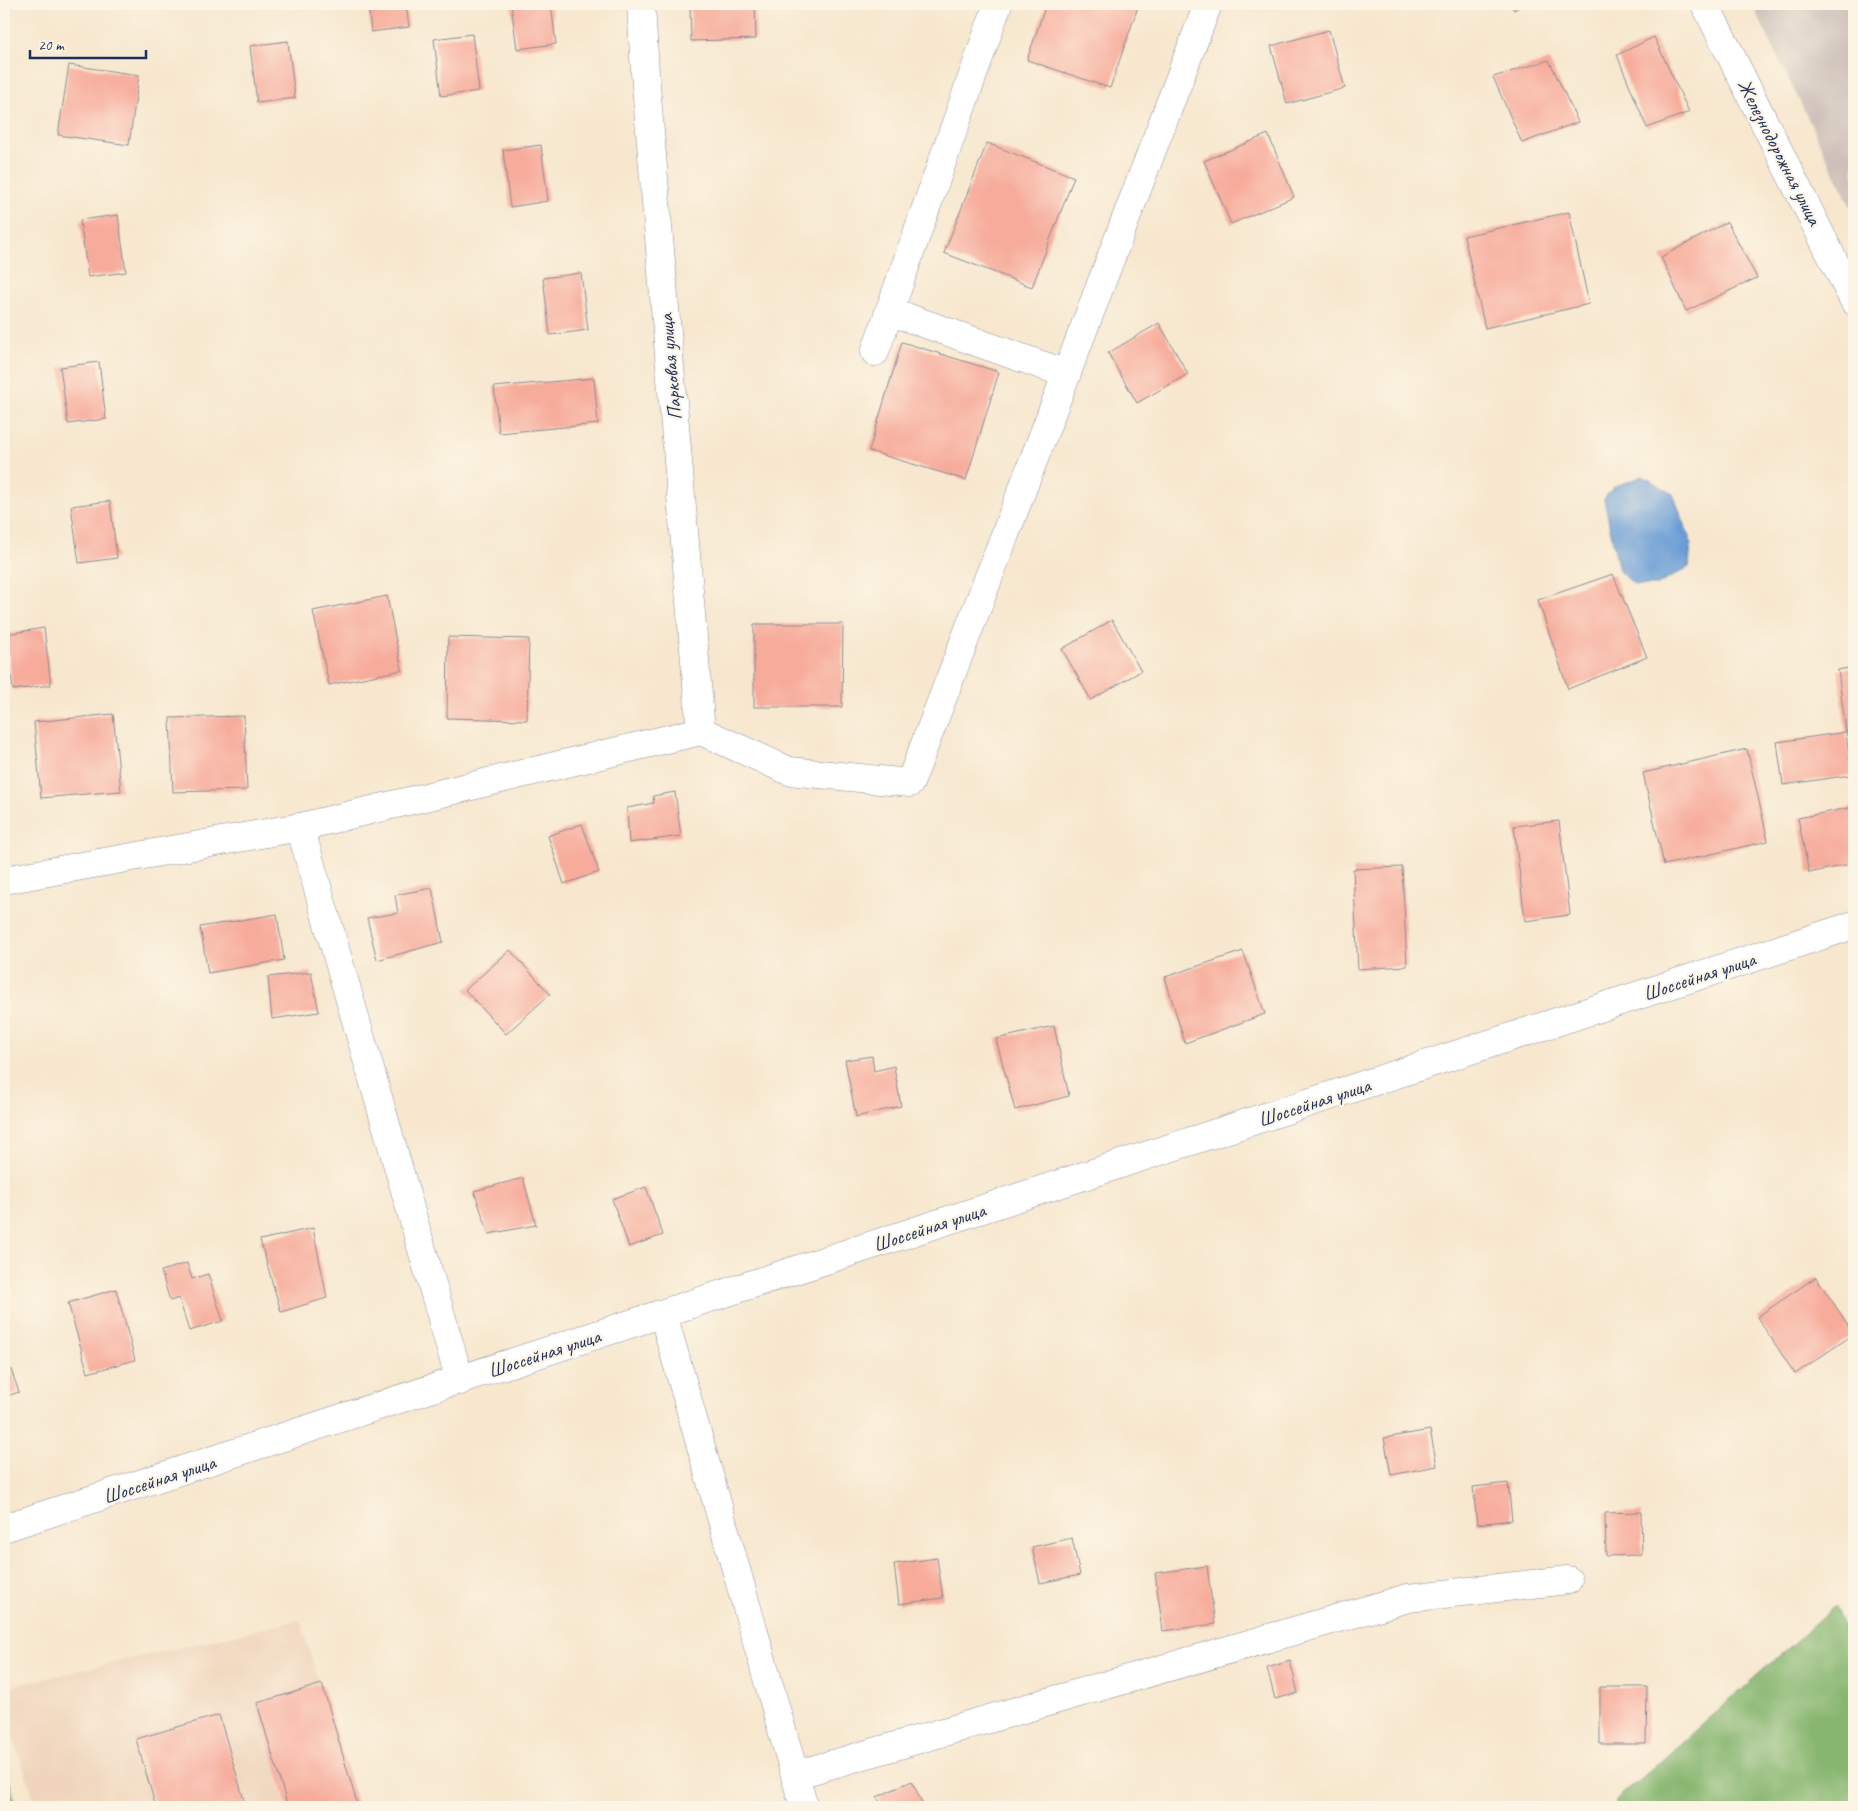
<svg xmlns="http://www.w3.org/2000/svg" width="1858" height="1811" viewBox="0 0 1858 1811" font-family="Caveat,sans-serif">
<style>
.built{fill:#f0d5bc}
.industrial{fill:#cec1b9}
.forest{fill:#86b670;stroke:#507267}
.water{fill:#6b9dd6;stroke:#43669a}
.building{fill:#f7ac9b}
.lines{fill:none;stroke-linecap:round;stroke-linejoin:round}
.minor-casing{stroke:#898b96;stroke-width:29}
.minor{stroke:#fff;stroke-width:28}
.rail-casing{stroke:#1b2f5e;stroke-width:5.5}
.rail{stroke:#fcf5e5;stroke-width:4;stroke-dasharray:11;stroke-linecap:butt}
.labels{text-anchor:middle;stroke-width:4.5;stroke-linejoin:round;paint-order:stroke}
.street-label{font-size:20px;fill:#1b2f5e;stroke:#fcf5e5}
</style>
<rect width="100%" height="100%" fill="#fcf5e5"/>
<filter id="ink" filterUnits="userSpaceOnUse"><feTurbulence type="fractalNoise" baseFrequency=".02" numOctaves="2"/><feDisplacementMap in="SourceGraphic" scale="10" xChannelSelector="R" yChannelSelector="G"/><feConvolveMatrix kernelMatrix="1 2 1 2 8 2 1 2 1" color-interpolation-filters="sRGB"/></filter>
<filter id="wash" filterUnits="userSpaceOnUse"><feTurbulence type="fractalNoise" baseFrequency=".0096" numOctaves="4" result="noise"/><feDisplacementMap in="SourceGraphic" scale="20" xChannelSelector="R" yChannelSelector="G"/><feGaussianBlur stdDeviation="1.12" result="paint"/><feColorMatrix in="noise" values="0 0 0 0 0 0 0 0 0 0 0 0 0 0 0 0 0 1.4 0 .05"/><feComposite in="paint" operator="in"/></filter>
<g filter="url(#wash)">
<rect width="100%" height="100%" fill="#f7e7ce"/>
<polygon class="built" points="300,1620 356,1807 37,1807 4,1712 4,1688"/>
<polygon class="industrial" points="1752,4 1854,4 1854,213"/>
<g class="forest">
<polygon points="1835,1606 1854,1657 1854,1807 1616,1807 1616,1801"/>
<polygon points="4,1759 16,1807 4,1807"/>
</g>
<polygon class="water" points="1643,476 1673,494 1691,542 1689,567 1657,585 1635,585 1619,571 1604,499 1614,487"/>
<g id="blocks">
<g class="building">
<polygon points="368,4 406,4 409,27 371,32"/>
<polygon points="511,4 551,4 556,44 517,49"/>
<polygon points="690,4 755,4 756,39 691,41"/>
<polygon points="1046,4 1139,4 1110,88 1027,60"/>
<polygon points="1510,4 1524,4 1514,10"/>
<polygon points="1329,30 1345,88 1287,104 1271,46"/>
<polygon points="472,34 479,91 441,96 434,39"/>
<polygon points="1654,37 1689,112 1647,128 1617,55"/>
<polygon points="288,41 295,98 257,103 250,46"/>
<polygon points="1549,60 1578,122 1522,143 1493,77"/>
<polygon points="69,65 139,75 129,145 58,135"/>
<polygon points="1268,134 1294,197 1231,224 1204,161"/>
<polygon points="987,143 1074,177 1032,287 944,253"/>
<polygon points="541,145 548,201 510,207 503,150"/>
<polygon points="1569,212 1589,304 1485,328 1464,236"/>
<polygon points="118,215 126,272 88,277 80,220"/>
<polygon points="1727,222 1757,278 1686,311 1661,257"/>
<polygon points="581,273 588,330 550,335 543,278"/>
<polygon points="1159,323 1188,374 1137,403 1108,353"/>
<polygon points="902,342 999,372 966,480 869,451"/>
<polygon points="99,362 106,419 68,424 60,367"/>
<polygon points="594,378 598,424 499,433 494,387"/>
<polygon points="110,501 117,558 79,563 71,506"/>
<polygon points="1613,574 1647,657 1568,689 1538,600"/>
<polygon points="387,596 402,670 329,685 313,611"/>
<polygon points="1112,620 1141,671 1091,700 1062,649"/>
<polygon points="754,624 843,624 842,707 754,707"/>
<polygon points="44,628 51,685 13,690 6,634"/>
<polygon points="448,637 529,639 527,720 447,718"/>
<polygon points="1854,667 1854,731 1846,732 1838,670"/>
<polygon points="113,714 121,791 41,798 34,722"/>
<polygon points="244,716 247,790 173,792 170,718"/>
<polygon points="1846,732 1851,775 1783,785 1777,742"/>
<polygon points="1747,749 1768,841 1664,865 1643,773"/>
<polygon points="675,792 681,836 629,843 627,808 654,803 653,796"/>
<polygon points="1854,807 1854,863 1809,873 1798,818"/>
<polygon points="1559,821 1570,915 1525,921 1514,826"/>
<polygon points="582,824 599,872 564,884 548,836"/>
<polygon points="1402,867 1407,966 1358,969 1353,869"/>
<polygon points="432,888 443,942 377,960 367,918 398,913 395,895"/>
<polygon points="277,914 284,960 208,973 200,927"/>
<polygon points="510,950 550,994 506,1034 465,990"/>
<polygon points="1243,951 1265,1014 1185,1043 1165,977"/>
<polygon points="311,972 319,1012 272,1019 268,977"/>
<polygon points="1054,1026 1069,1096 1015,1110 996,1039"/>
<polygon points="872,1056 874,1071 894,1066 901,1106 856,1117 845,1060"/>
<polygon points="523,1178 536,1225 489,1234 474,1191"/>
<polygon points="646,1187 663,1235 629,1247 612,1199"/>
<polygon points="313,1228 327,1298 281,1312 260,1240"/>
<polygon points="187,1263 192,1279 208,1274 223,1321 189,1331 179,1298 170,1301 161,1271"/>
<polygon points="1816,1277 1854,1334 1795,1374 1757,1317"/>
<polygon points="116,1289 135,1360 88,1373 68,1303"/>
<polygon points="4,1350 19,1392 4,1397"/>
<polygon points="1430,1430 1437,1466 1391,1475 1384,1438"/>
<polygon points="1508,1483 1512,1520 1477,1524 1473,1487"/>
<polygon points="1641,1512 1642,1555 1606,1556 1605,1513"/>
<polygon points="1072,1538 1080,1575 1040,1583 1032,1547"/>
<polygon points="937,1558 943,1598 899,1604 894,1564"/>
<polygon points="1207,1566 1215,1624 1163,1631 1155,1573"/>
<polygon points="1290,1661 1298,1693 1275,1699 1267,1668"/>
<polygon points="322,1684 358,1807 288,1807 257,1703"/>
<polygon points="1600,1687 1647,1687 1646,1744 1600,1744"/>
<polygon points="219,1715 246,1807 156,1807 136,1739"/>
<polygon points="912,1781 924,1807 882,1807 877,1797"/>
</g>
</g>
</g>
<g filter="url(#ink)">
<use href="#blocks" fill-opacity="0" stroke="#898b96" stroke-width="1"/>
<g class="lines">
<defs>
<g id="minor">
<polyline points="641,4 645,73 701,731"/>
<polyline points="1705,4 1854,301"/>
<polyline points="889,311 1067,374"/>
<polyline points="875,352 998,4"/>
<polyline points="300,827 701,731 789,771 910,783 1208,4"/>
<polyline points="4,880 300,827 460,1381"/>
<polyline points="663,1314 804,1807"/>
<polyline points="4,1528 1854,925"/>
<polyline points="795,1775 1408,1598 1568,1580"/>
</g>
</defs>
<use href="#minor" class="minor-casing"/>
<use href="#minor" class="minor"/>
<defs>
<polyline id="rail" points="1850,4 1854,13"/>
</defs>
<use href="#rail" class="rail-casing"/>
<use href="#rail" class="rail"/>
</g>
</g>
<g class="labels">
<g class="street-label">
<text transform="translate(1780 152) rotate(63)" y="7">Железнодорожная улица</text>
<text transform="translate(670 367) rotate(-95)" y="7">Парковая улица</text>
<text transform="translate(1699 976) rotate(-18)" y="7">Шоссейная улица</text>
<text transform="translate(1314 1102) rotate(-18)" y="7">Шоссейная улица</text>
<text transform="translate(929 1227) rotate(-18)" y="7">Шоссейная улица</text>
<text transform="translate(544 1353) rotate(-18)" y="7">Шоссейная улица</text>
<text transform="translate(159 1479) rotate(-18)" y="7">Шоссейная улица</text>
</g>
</g>
<rect width="1858" height="1811" fill="none" stroke="#fcf5e5" stroke-width="20"/>
<path d="M30 50v8h116v-8" fill="none" stroke="#1b2f5e" stroke-width="2.5"/>
<text x="38" y="50" font-size="15" fill="#1b2f5e" stroke="#fcf5e5" stroke-width="4" paint-order="stroke">20 m</text>
</svg>
